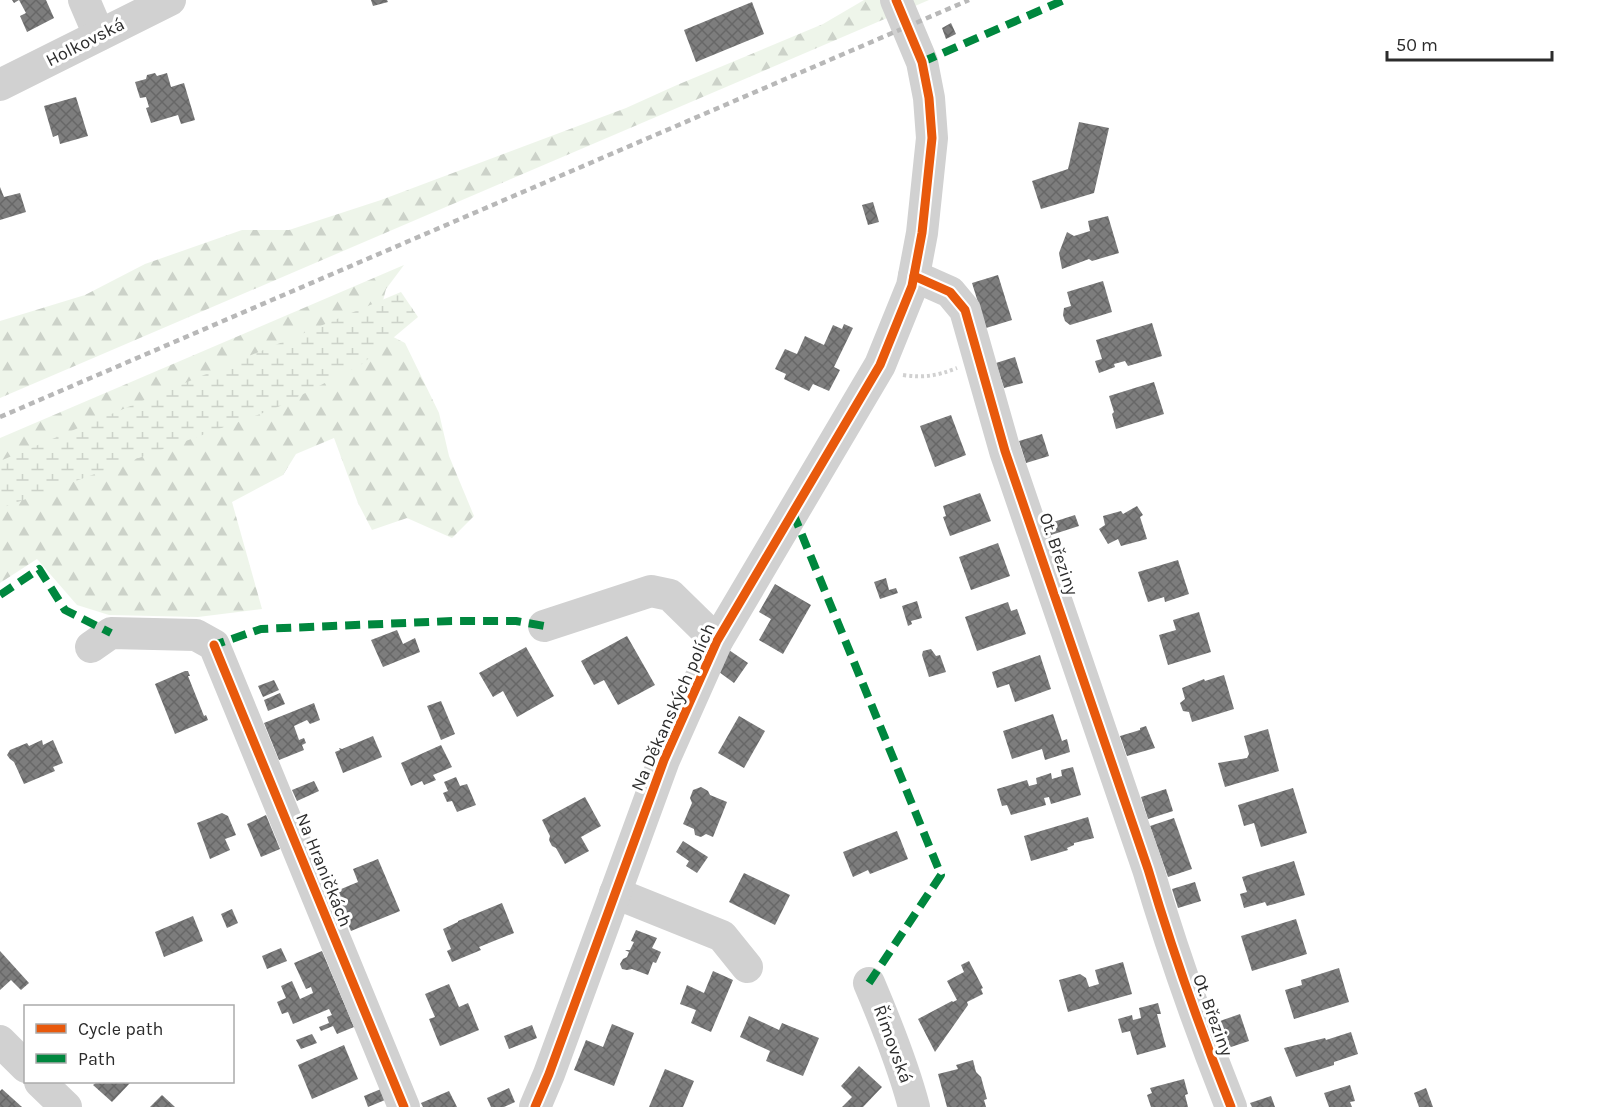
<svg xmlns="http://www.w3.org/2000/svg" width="1603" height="1107" viewBox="0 0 1603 1107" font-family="Karla,sans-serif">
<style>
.forest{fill:url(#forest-firs)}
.wetland{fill:url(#wetland-marsh)}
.building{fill:url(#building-cross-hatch)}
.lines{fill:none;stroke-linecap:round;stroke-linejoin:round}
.path{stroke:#d1d1d1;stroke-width:4;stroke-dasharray:3 3;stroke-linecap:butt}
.minor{stroke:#d1d1d1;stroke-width:32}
.rail{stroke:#b8b8b8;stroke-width:4.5;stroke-dasharray:6 4.5;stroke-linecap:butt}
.quiet{stroke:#00873e;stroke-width:8;stroke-dasharray:15 8;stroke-linecap:butt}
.cycleway-casing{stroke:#fff;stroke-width:13}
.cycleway{stroke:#e8590c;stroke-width:9}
.labels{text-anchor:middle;stroke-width:6;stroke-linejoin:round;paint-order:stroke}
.street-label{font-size:18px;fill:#2c2c2c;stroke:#fff}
</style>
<defs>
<pattern id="forest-firs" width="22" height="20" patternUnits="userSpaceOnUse" patternTransform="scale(1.5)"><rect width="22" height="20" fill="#eef5ea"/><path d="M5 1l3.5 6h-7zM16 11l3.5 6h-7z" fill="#ccd2c9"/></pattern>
<pattern id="wetland-marsh" width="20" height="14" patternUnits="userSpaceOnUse" patternTransform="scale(1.5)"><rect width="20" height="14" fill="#eef5ea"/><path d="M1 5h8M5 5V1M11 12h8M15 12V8" fill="none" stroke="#ccd2c9"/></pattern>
<pattern id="building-cross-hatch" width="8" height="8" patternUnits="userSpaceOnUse" patternTransform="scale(1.5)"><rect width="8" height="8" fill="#7d7d7d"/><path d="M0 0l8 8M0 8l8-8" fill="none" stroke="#676767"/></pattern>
</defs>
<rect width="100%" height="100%" fill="#fff"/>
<g class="forest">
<polygon points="864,0 929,0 0,398 0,321 85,295 145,264 242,230 289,230 381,200 626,108 677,85 823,24"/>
<polygon points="404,265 386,289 376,328 405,343 439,413 449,456 474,516 452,538 407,518 372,530 358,503 334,438 296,454 283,475 232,502 262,609 198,617 109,615 77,605 37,559 0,583 0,438"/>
</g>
<polygon class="wetland" points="401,292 418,317 362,364 274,409 4,507 0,497 0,461"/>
<g class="building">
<polygon points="12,0 46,0 54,18 27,32 20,16 26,13 19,0 14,3"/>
<polygon points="371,0 387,0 388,2 373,6"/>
<polygon points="752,2 764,34 696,62 684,30"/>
<polygon points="951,23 956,34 946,39 942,28"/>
<polygon points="155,73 157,76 167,73 171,87 184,83 195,120 181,124 178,115 151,123 146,108 149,107 146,97 140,98 135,82 146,79 147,75"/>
<polygon points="76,97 88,136 60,144 58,135 53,137 44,106"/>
<polygon points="1079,122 1109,128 1094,193 1041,209 1032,181 1068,169"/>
<polygon points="0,187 4,197 20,193 26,212 0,220"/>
<polygon points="873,202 879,222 868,225 862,205"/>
<polygon points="1108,216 1119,253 1092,261 1089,259 1062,269 1059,253 1067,232 1074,236 1090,231 1088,221"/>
<polygon points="998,275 1012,320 986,328 972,283"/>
<polygon points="1103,281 1112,312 1070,325 1065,321 1063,315 1064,308 1071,306 1067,292"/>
<polygon points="1152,323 1162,356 1128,366 1125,361 1114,364 1115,367 1099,373 1095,361 1102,359 1096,340"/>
<polygon points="844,324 853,328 834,367 840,370 829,391 813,384 809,391 784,379 786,374 775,369 785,349 797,354 805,336 824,345 833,325 842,329"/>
<polygon points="1015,357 1023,383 1004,388 996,363"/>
<polygon points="1154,382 1164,414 1116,429 1112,414 1114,412 1109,396"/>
<polygon points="951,415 966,455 935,467 920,426"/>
<polygon points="1042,434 1049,456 1026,463 1019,441"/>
<polygon points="980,493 991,521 950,536 943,517 946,516 943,506"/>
<polygon points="1137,506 1143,515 1140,517 1147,539 1121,546 1118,539 1108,544 1099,529 1105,525 1103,516 1121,511 1123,514"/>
<polygon points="1075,515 1079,526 1051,535 1047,524"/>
<polygon points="998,543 1010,576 971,590 959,557"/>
<polygon points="1178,560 1189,594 1165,602 1164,597 1148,602 1138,572"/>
<polygon points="886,578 889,590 896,588 898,593 880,599 874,582"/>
<polygon points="775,584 811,605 783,654 759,640 771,619 759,612"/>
<polygon points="917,601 922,618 911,621 912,624 908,626 902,606"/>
<polygon points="1008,602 1011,611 1017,609 1026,634 977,651 965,617"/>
<polygon points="1199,612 1211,652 1168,665 1159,635 1176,630 1173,620"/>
<polygon points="397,630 403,644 415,638 420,652 383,667 371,640"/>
<polygon points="627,636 655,685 618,705 604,680 594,685 581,661"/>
<polygon points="526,647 554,696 517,717 503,691 493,697 479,673"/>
<polygon points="726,648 748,663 734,683 715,669"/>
<polygon points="931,649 936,656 940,655 946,672 929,677 922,655 923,651"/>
<polygon points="1040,655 1051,689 1015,702 1009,684 997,688 992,672"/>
<polygon points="185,671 188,671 190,676 188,676 204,716 206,715 208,720 175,734 155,684"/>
<polygon points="1224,675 1234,709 1192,722 1189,712 1183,711 1180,703 1185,699 1182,688 1204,679 1205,681"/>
<polygon points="274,680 279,690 263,697 258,686"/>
<polygon points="280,693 285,704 268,711 264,700"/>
<polygon points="441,701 455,734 441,740 427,706"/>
<polygon points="314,703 320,720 310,724 307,720 294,726 299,740 304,738 306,743 302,745 304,750 279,760 264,723"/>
<polygon points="1053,714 1062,741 1067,739 1070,752 1045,760 1042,749 1012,759 1003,731"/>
<polygon points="739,716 765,731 744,768 718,753"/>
<polygon points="1146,726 1155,748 1127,756 1120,736 1140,730 1140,728"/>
<polygon points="1268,729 1279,771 1225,787 1218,763 1247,758 1249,754 1244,736"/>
<polygon points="373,736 382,757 343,773 335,752 340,750 339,748 342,749"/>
<polygon points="42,740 43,745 53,740 63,763 53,767 55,771 24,784 14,762 10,759 7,755 10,750 27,743 29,746"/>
<polygon points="441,745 452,767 433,775 436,780 424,785 422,781 411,786 401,763"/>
<polygon points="1073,767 1081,795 1051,804 1049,797 1044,798 1046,805 1011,815 1007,805 1002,806 997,789 1027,780 1029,786 1037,784 1036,778 1051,773 1052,779 1062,776 1061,770"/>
<polygon points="456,777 460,786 467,784 476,805 457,812 452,801 447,802 443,793 448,791 444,782"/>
<polygon points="314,781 319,791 297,801 292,790"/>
<polygon points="701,787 708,791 710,795 727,802 713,837 706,834 701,837 695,835 694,829 683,824 692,803 690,798 693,790"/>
<polygon points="1293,788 1307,833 1261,847 1254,823 1244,826 1238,805"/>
<polygon points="1166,789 1173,811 1148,819 1141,797"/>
<polygon points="585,797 601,826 581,837 589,851 565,864 556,848 552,846 549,840 550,836 542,820"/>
<polygon points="222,813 228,816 236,835 225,839 230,850 210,859 197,823"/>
<polygon points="266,815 280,849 261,857 247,824"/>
<polygon points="1088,817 1094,838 1074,843 1074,845 1067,848 1068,850 1031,861 1024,836"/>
<polygon points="1174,818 1192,869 1168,877 1150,826"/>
<polygon points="897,831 908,859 870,874 868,870 853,877 843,852"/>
<polygon points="683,841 708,857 697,873 686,866 689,861 676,852"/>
<polygon points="378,859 400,911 351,931 334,892 358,882 353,869"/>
<polygon points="1294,861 1305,895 1267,906 1265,902 1244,908 1240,894 1247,892 1242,877"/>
<polygon points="744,873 790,895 775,925 729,902"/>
<polygon points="1195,882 1201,901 1178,908 1172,889"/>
<polygon points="502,903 514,933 479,947 481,950 452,962 447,951 451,949 443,929 458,922 458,921"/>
<polygon points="232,909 238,923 227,928 221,914"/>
<polygon points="193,916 203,941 164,957 155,932"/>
<polygon points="1296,919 1307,954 1252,971 1241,936"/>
<polygon points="636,930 657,938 652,948 661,952 656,963 653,962 648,975 632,969 627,970 622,969 620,964 623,959 627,957 629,952 625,950 630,950 634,942 631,941"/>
<polygon points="281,948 287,961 267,969 262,956"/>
<polygon points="0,951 29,983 21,990 11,980 0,990"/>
<polygon points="322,951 354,1027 337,1034 333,1026 321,1031 319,1027 329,1023 327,1017 332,1015 329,1009 293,1024 288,1012 282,1014 277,1002 286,998 281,986 292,981 300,999 313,993 311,987 306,989 294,963"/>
<polygon points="969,961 983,988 981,989 983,994 967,1002 968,1005 935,1052 918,1019 952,1001 953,1002 957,1000 947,981 964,972 961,965"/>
<polygon points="1123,962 1132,994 1068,1012 1059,980 1080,974 1086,978 1089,987 1099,984 1095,970"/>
<polygon points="1339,968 1349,1002 1294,1019 1285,990 1302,985 1301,980"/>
<polygon points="713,971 733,980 711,1032 691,1023 696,1010 680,1004 687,985 704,993"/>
<polygon points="449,984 459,1007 468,1003 479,1030 440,1046 429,1019 435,1017 425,994"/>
<polygon points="1158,1003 1161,1014 1157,1014 1166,1047 1137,1055 1130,1031 1122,1033 1118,1019 1132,1015 1133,1020 1141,1018 1139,1008"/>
<polygon points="1240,1014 1249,1041 1228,1048 1220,1021"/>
<polygon points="749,1016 779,1030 782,1023 819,1038 803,1076 766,1061 770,1051 740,1037"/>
<polygon points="612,1024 634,1033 614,1086 574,1070 586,1040 603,1047"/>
<polygon points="532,1025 537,1038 509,1049 504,1036"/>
<polygon points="1351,1032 1358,1054 1334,1062 1334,1065 1296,1077 1284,1048 1325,1038 1326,1040"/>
<polygon points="312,1034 317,1043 301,1049 296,1040"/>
<polygon points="344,1045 358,1079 312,1099 298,1065"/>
<polygon points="973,1060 976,1072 981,1077 987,1099 984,1100 986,1107 947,1107 938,1074 958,1069 956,1065"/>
<polygon points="859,1066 882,1087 863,1107 842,1107 852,1097 841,1086"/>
<polygon points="665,1069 694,1081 683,1107 649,1107"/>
<polygon points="1184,1079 1188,1094 1185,1095 1188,1107 1151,1107 1147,1095 1152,1093 1150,1088"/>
<polygon points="97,1082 131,1082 112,1102 93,1085"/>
<polygon points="1350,1085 1355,1101 1350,1102 1352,1107 1329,1107 1324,1093"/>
<polygon points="509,1088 515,1102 504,1107 491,1107 487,1098"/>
<polygon points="1426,1088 1433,1107 1419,1107 1414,1093"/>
<polygon points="2,1089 22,1107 0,1107 0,1091"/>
<polygon points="381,1089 385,1100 368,1107 364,1096"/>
<polygon points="449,1091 457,1107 423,1107 421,1103"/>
<polygon points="162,1095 175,1107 150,1107"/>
<polygon points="1271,1096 1275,1107 1252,1107 1250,1103"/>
</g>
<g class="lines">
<path class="path" d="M 903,375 C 924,378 936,376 957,368"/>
<g class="minor">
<polyline points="84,0 99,35"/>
<polyline points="0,85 170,0"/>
<path d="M 914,276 L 950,292 L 965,310 L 1005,451 L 1148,869 C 1172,950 1200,1029 1231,1107"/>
<polyline points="544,626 651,591 670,595 717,641"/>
<polyline points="91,647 111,633 196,635 214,645 404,1107"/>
<polyline points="615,893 722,936 747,967"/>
<path d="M 869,983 C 886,1023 903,1065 914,1107"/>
<polyline points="0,1041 26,1067"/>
<polyline points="40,1082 66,1107"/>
<polyline points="535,1107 549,1074 664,760 717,641 880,365 912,286 922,233 932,138 929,98 922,62 896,0"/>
</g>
<polyline class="rail" points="0,417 969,0"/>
<g class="quiet">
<polyline points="922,62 1064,0"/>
<polyline points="793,513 941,875 869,983"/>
<polyline points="0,595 39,569 65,610 111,633"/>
<polyline points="215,649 214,645 261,629 452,621 516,621 544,626"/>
</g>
<defs>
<g id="cycleway">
<path d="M 914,276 L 950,292 L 965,310 L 1005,451 L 1148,869 C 1172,950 1200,1029 1231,1107"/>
<polyline points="214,645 404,1107"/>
<polyline points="535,1107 549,1074 664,760 717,641 880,365 912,286 922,233 932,138 929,98 922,62 896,0"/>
</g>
</defs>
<use href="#cycleway" class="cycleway-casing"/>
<use href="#cycleway" class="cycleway"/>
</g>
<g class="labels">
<g class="street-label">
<text transform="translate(85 42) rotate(-27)" y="6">Holkovská</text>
<text transform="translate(1059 554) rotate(71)" y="6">Ot. Březiny</text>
<text transform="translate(673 707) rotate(-66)" y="6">Na Děkanských polích</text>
<text transform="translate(324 870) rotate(68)" y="6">Na Hraničkách</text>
<text transform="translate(1213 1015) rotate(70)" y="6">Ot. Březiny</text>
<text transform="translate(893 1044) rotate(70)" y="6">Římovská</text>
</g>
</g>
<rect x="24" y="1005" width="210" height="78" fill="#ffffff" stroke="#ababab" stroke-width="1.5"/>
<rect x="36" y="1024" width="30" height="9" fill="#e8590c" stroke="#ababab" stroke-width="1.5"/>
<text x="78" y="1035" font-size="18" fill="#2c2c2c">Cycle path</text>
<rect x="36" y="1054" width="30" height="9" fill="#00873e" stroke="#ababab" stroke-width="1.5"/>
<text x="78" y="1065" font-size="18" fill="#2c2c2c">Path</text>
<path d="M1387 51v9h165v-9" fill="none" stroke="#2c2c2c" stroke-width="3"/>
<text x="1396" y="51" font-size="18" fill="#2c2c2c" stroke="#ffffff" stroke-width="4.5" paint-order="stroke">50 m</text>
</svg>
